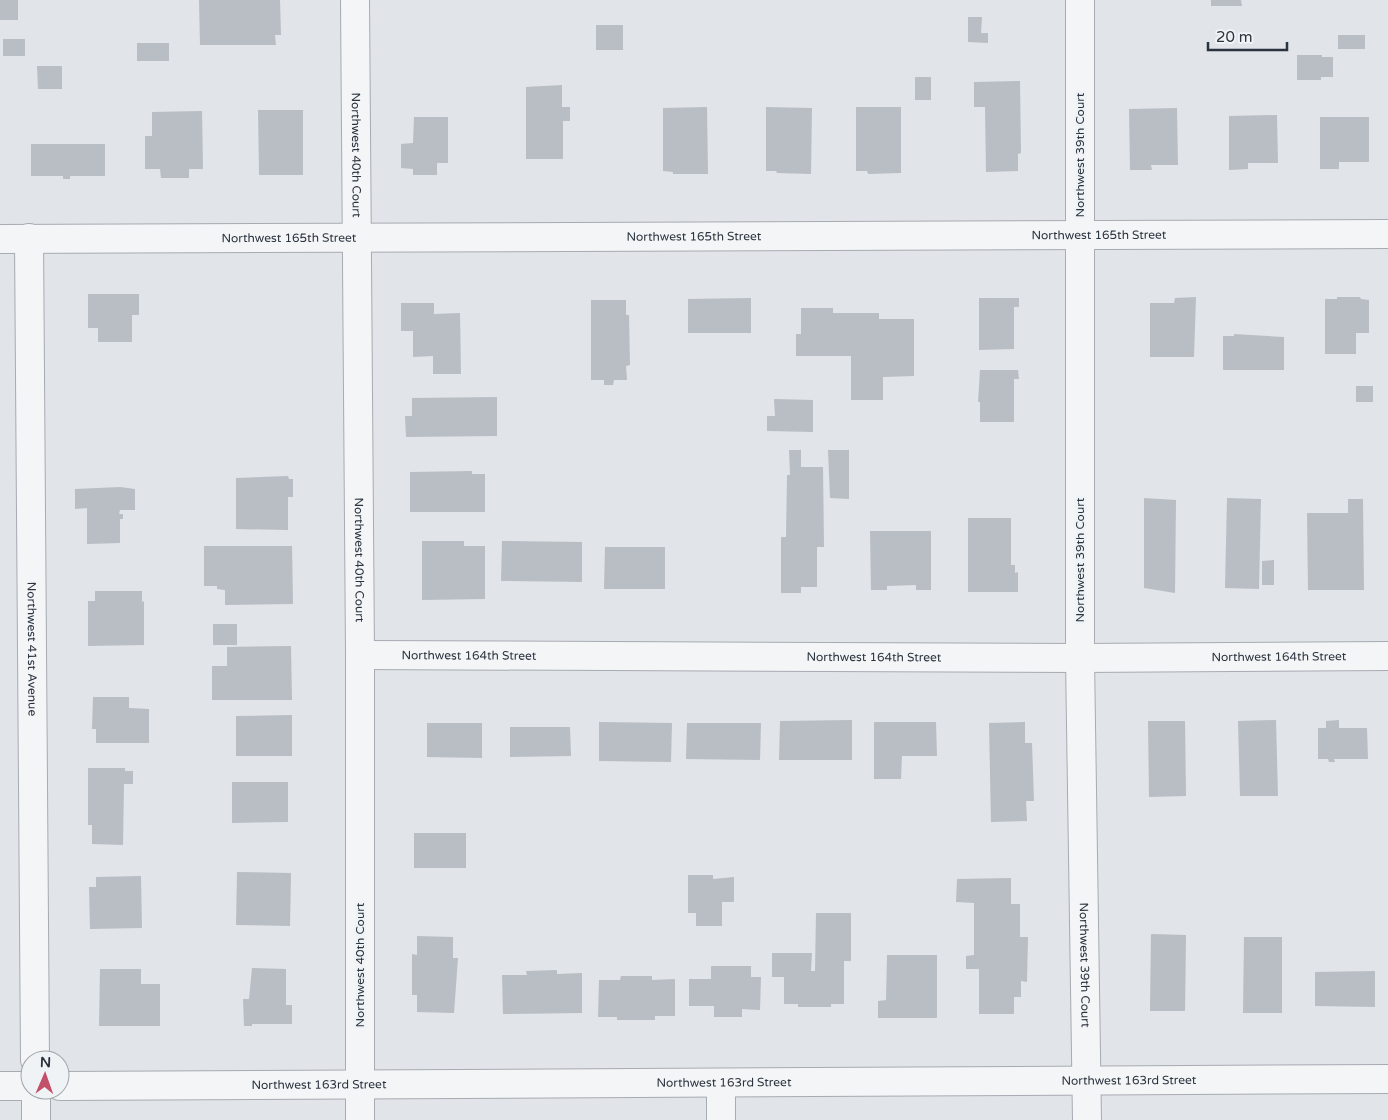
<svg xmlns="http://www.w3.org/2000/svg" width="1388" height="1120" viewBox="0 0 1388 1120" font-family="'Varela Round',sans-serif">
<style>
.building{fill:#b8bec4}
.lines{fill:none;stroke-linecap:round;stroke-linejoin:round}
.minor-casing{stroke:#a7abb2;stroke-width:30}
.minor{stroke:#f3f5f7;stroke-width:28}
.labels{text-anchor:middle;stroke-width:5;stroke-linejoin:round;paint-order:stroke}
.street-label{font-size:12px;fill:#2b333e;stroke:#f0f3f6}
</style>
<rect width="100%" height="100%" fill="#e1e4e8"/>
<g class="building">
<rect x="0" y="0" width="18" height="20"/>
<polygon points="199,0 280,0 281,35 275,35 276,45 200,45"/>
<polygon points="1211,0 1241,0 1242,6 1211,6"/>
<polygon points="968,17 982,17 981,33 988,33 988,43 968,42"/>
<rect x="596" y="25" width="27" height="25"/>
<rect x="1338" y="35" width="27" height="14"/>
<rect x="3" y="39" width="22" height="17"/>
<rect x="137" y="43" width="32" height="18"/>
<polygon points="1297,55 1322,55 1322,57 1333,57 1333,77 1321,77 1321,80 1297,80"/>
<polygon points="37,66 62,66 62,89 38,89"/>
<rect x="915" y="77" width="16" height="23"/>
<polygon points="1020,81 1021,153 1018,154 1018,171 986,172 985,107 974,107 974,82"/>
<polygon points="562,85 562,107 570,107 570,121 563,121 563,159 526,159 526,87"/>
<polygon points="707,107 708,174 673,174 673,172 663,171 663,108"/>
<polygon points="766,107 812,108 811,174 777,173 776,171 766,171"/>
<polygon points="856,107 901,107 901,173 868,174 867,171 856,171"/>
<polygon points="1177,108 1178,165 1151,165 1152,170 1130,170 1129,109"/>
<polygon points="258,110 303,110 303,175 259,175"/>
<polygon points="202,111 203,169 189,169 189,178 161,178 160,169 145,169 145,136 152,136 152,112"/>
<polygon points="1277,115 1278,163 1248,163 1248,169 1229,170 1229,116"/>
<polygon points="414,117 448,117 448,163 437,163 437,175 413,175 413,169 401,168 401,144 413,143"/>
<polygon points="1320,117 1369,117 1369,162 1339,162 1339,169 1320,169"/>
<polygon points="31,144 105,144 105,176 70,176 70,179 63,179 63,176 31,176"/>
<polygon points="88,294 139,294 139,315 132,315 132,342 98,342 98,328 88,328"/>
<polygon points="1196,297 1194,357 1150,357 1150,303 1174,303 1175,298"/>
<polygon points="1337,297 1360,297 1361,299 1369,300 1369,333 1356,333 1356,354 1325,354 1325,299 1337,299"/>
<polygon points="751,298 751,333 688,333 688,299"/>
<polygon points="979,298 1019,298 1019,307 1014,307 1014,349 979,350"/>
<polygon points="591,300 626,300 626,315 629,315 630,365 626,366 627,380 614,380 613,385 604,385 604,380 591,380"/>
<polygon points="401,303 434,303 434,314 460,313 461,374 433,374 433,356 413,357 413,331 401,331"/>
<polygon points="801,308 833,308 833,313 879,313 879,319 914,319 914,376 883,377 883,400 851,400 851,356 796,356 796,334 801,334"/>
<polygon points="1234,334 1284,337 1284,370 1223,370 1223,336 1234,336"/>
<polygon points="980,370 1018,370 1019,379 1014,379 1014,422 980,422 980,402 978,402"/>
<rect x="1356" y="386" width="17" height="16"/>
<polygon points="497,397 497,436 406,437 405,416 412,416 412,398"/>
<polygon points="774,399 813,400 813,432 767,431 767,416 775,416"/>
<polygon points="789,450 801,450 801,467 823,467 824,547 817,547 817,587 801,587 801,593 781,593 781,537 786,537 787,475 790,475"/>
<polygon points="828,450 849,450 849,499 830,498"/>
<polygon points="472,471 472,474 485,474 485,512 410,512 410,472"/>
<polygon points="288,476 289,479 293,479 293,497 288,497 288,530 236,529 236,478"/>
<polygon points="120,487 135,489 135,510 120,510 119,514 123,514 123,519 120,519 120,543 87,544 87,508 75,509 75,489"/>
<polygon points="1144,498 1176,500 1175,593 1144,588"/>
<polygon points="1227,498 1261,499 1259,589 1225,588"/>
<polygon points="1348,499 1363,499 1364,590 1308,590 1307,513 1348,513"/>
<polygon points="968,518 1011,518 1011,565 1015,565 1015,573 1018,572 1018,592 968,592"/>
<polygon points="870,531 931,531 931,590 916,590 916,585 887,586 887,590 871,590"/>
<polygon points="422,541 464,541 464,546 485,546 485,599 422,600"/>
<polygon points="502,541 582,542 582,582 501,581"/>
<polygon points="204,546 292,546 293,604 225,605 225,590 217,589 217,586 204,586"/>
<polygon points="605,547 665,547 665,589 604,589"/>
<polygon points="1274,560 1274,585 1262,585 1262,561"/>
<polygon points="95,591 142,591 142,602 144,601 144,645 88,646 88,601 95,601"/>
<rect x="213" y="624" width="24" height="21"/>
<polygon points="291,646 292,700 212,700 212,666 227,666 227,647"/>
<polygon points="93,697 129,697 129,708 149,709 149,743 96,743 96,729 92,729"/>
<polygon points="292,715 292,756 236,756 236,716"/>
<polygon points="852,720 852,760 779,760 780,721"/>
<polygon points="1276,720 1278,796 1240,796 1238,721"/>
<polygon points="1339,720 1339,728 1367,728 1368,759 1334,759 1335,762 1329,762 1328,759 1318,759 1318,728 1326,728 1326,721"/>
<polygon points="1148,721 1185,721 1186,796 1149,797"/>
<polygon points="599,722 672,723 671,762 599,761"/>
<polygon points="874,722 936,722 937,756 902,756 901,779 874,779"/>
<polygon points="1025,722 1025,743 1032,743 1034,801 1026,801 1027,821 991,822 989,723"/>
<polygon points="427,723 482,723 482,758 427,757"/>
<polygon points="687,723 761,723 760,760 686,759"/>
<polygon points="510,727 570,727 571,756 510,757"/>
<polygon points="88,768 125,768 125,771 133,771 133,784 124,784 123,845 92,844 92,825 88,825"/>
<polygon points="232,782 288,782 288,822 232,823"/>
<rect x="414" y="833" width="52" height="35"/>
<polygon points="237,872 291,873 290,926 236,925"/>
<polygon points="688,875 713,875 713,879 734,877 734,902 722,902 722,926 696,926 696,913 688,913"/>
<polygon points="141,876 142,928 90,929 89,887 96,887 96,877"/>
<polygon points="1011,878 1011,904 1020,904 1020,937 1028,937 1027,982 1021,981 1021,997 1014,997 1014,1014 979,1014 979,969 966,969 966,956 974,955 974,903 956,902 957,879"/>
<polygon points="816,913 851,913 851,961 844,961 844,1004 831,1004 831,1007 798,1007 798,1004 784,1004 784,977 772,977 772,953 812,953 811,971 815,971"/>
<polygon points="1151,934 1186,935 1185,1011 1150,1011"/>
<polygon points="417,936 453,937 453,958 458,958 454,1013 417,1012 417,995 412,995 412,954 417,955"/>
<polygon points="1244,937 1282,937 1282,1013 1243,1013"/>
<polygon points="887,955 937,955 937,1018 878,1018 878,1001 886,1000"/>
<polygon points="711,966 751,966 751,977 761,977 760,1010 742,1009 742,1017 714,1017 714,1006 689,1006 689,979 711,979"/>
<polygon points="252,968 286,969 286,1005 292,1005 292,1024 252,1024 252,1026 244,1026 243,999 249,999"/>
<polygon points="100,969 141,969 141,984 160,984 160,1026 99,1026"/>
<polygon points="557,970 557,974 582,973 582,1013 503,1014 502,975 527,975 526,971"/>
<polygon points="1375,971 1375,1007 1315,1006 1315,972"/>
<polygon points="621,976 652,976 652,980 675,979 675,1016 655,1016 655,1020 617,1020 617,1017 598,1017 599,980 620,980"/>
</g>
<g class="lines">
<defs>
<g id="minor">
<path id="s1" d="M 355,0 L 360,655 L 360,1120"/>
<path id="s2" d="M 1080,0 L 1080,658 L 1087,1120"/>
<path id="s3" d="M 29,238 L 35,1060"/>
<path id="s4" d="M 0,239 L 1388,234"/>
<path id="s5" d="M 360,655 L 1080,658 L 1388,656"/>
<polyline points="721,1084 721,1120"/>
<polyline points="0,1086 30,1086"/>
<path id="s6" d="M 60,1086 L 1388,1079"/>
<polyline points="36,1120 36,1090"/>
</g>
</defs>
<use href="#minor" class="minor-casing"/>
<use href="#minor" class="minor"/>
</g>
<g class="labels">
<g class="street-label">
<text dy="4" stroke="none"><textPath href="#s1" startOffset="155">Northwest 40th Court</textPath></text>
<text transform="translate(1080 155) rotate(-90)" y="4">Northwest 39th Court</text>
<text dy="4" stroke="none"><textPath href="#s4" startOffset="694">Northwest 165th Street</textPath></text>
<text dy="4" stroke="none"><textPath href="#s4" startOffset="1099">Northwest 165th Street</textPath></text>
<text dy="4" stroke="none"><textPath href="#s4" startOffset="289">Northwest 165th Street</textPath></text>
<text dy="4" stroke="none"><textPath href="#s1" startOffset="560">Northwest 40th Court</textPath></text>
<text transform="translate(1080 560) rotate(-90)" y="4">Northwest 39th Court</text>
<text dy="4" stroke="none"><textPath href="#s3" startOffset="411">Northwest 41st Avenue</textPath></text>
<text dy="4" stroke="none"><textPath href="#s5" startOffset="109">Northwest 164th Street</textPath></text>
<text dy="4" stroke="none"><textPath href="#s5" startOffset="919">Northwest 164th Street</textPath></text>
<text dy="4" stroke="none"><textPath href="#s5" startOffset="514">Northwest 164th Street</textPath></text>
<text transform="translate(360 965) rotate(-90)" y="4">Northwest 40th Court</text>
<text dy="4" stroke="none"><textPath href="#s2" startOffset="965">Northwest 39th Court</textPath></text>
<text dy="4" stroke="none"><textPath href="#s6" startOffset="1069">Northwest 163rd Street</textPath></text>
<text dy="4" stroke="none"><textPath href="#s6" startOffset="664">Northwest 163rd Street</textPath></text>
<text dy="4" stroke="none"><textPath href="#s6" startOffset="259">Northwest 163rd Street</textPath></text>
</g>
</g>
<g transform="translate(45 1075) rotate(2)"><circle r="24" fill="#f0f3f6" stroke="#a1a6ac"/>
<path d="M0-4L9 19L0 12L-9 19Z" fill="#c2506a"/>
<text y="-8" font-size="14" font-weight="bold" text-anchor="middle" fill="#2b333e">N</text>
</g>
<path d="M1208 42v8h79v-8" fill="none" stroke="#2b333e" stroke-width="2.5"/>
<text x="1216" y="42" font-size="15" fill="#2b333e" stroke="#f0f3f6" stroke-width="4" paint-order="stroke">20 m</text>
</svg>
